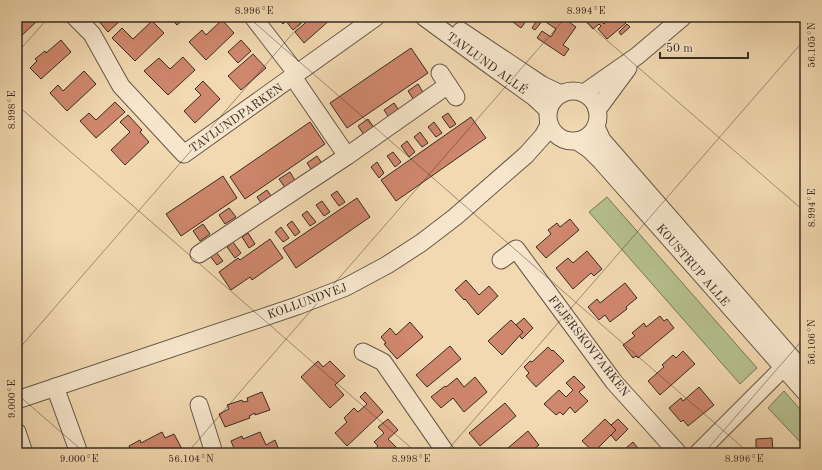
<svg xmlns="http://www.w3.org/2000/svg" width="822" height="470" viewBox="0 0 822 470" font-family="'Old Standard TT',serif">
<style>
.green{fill:#b6c08f;stroke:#77765a}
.building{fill:#cf876d;stroke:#382c26}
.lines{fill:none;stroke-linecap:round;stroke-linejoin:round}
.minor-casing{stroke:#665749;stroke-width:19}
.minor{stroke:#f7e6cc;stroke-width:17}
.ticks{fill:none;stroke:#382c26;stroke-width:1;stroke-opacity:0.45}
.labels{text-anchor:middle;stroke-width:3;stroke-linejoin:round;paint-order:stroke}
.street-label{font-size:12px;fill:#382c26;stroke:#f7e6cc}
.neatline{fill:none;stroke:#382c26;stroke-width:1.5}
.ticks-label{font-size:10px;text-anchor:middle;fill:#382c26}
</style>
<rect width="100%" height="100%" fill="#f2d9b1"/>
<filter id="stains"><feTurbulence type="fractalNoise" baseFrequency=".005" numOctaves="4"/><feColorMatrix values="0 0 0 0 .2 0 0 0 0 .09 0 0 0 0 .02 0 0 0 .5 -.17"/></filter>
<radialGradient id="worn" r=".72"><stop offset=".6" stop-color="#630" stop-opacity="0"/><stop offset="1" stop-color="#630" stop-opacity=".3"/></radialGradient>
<g class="green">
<polygon points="607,197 757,368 740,384 589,212"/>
<polygon points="784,391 805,415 805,447 768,408"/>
</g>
<g class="building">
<polygon points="17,17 34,17 38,20 17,40"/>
<polygon points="100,17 124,17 108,32 97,19"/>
<polygon points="170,17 186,17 177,25"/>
<polygon points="284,17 295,17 301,23 293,30 286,21 283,24 280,21"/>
<polygon points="312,17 329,17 331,19 304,43 295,32"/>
<polygon points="506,17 529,17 521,28"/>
<polygon points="539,17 562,17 576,27 563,45 569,49 564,56 537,38 542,31 551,37 556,29 543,20 535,30 532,28"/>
<polygon points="583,17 606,17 601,21 604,24 611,17 621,17 626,23 607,39 598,29 601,26 599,24 593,29"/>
<polygon points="222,20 234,33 206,60 189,42 202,30 206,35"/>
<polygon points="152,21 164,33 135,61 112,38 122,28 133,39"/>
<polygon points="627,24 630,27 621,35 619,32"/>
<polygon points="61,40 71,52 41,79 30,68 37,61 35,59 45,51 46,53"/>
<polygon points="241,40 251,51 238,63 228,52"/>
<polygon points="411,48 428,73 347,128 330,103"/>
<polygon points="253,54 266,68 241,90 228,76"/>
<polygon points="183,57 195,70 168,95 144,71 159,58 170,69"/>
<polygon points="84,71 96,84 67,111 50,93 58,85 63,91"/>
<polygon points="203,81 220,99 195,123 184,111 201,95 195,89"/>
<polygon points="418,84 424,94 414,100 408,91"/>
<polygon points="115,102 125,112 96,138 80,121 89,113 96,120"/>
<polygon points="394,103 400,112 390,119 384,110"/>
<polygon points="448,113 456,124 450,128 442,117"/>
<polygon points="128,115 142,130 140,132 149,142 125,165 111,150 130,132 120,122"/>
<polygon points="471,117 486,138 396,201 381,180"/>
<polygon points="368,119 374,128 364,135 358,126"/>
<polygon points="310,122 325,144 245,199 230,177"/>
<polygon points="434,122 442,133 436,137 428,127"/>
<polygon points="420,132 428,143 422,147 414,137"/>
<polygon points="407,141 415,152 409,157 401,146"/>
<polygon points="393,152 401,162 395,167 387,156"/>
<polygon points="317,156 323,165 313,172 307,163"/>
<polygon points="377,162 384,173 379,178 371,167"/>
<polygon points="290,172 296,182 286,189 279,179"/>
<polygon points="223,176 237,198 181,236 166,214"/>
<polygon points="267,190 273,199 263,206 257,197"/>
<polygon points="337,191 345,202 339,206 331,195"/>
<polygon points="357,198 370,217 296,268 283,248"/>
<polygon points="322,201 330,212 324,216 316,205"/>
<polygon points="229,208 236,217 225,224 219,215"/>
<polygon points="307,211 316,222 310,226 302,215"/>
<polygon points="570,219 579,230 546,258 536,247 551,234 548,230 557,223 560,227"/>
<polygon points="292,221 300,232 295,236 287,225"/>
<polygon points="203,224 210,234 200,241 193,231"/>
<polygon points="281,227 289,238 283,242 275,232"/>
<polygon points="248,233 255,244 249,248 242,237"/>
<polygon points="270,239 283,258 252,280 250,277 231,290 219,272 238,258 240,260"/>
<polygon points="233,242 241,253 235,258 227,247"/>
<polygon points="587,251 602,269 594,276 591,273 573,289 556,268 568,258 573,263"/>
<polygon points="216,252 223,261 217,265 210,256"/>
<polygon points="466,280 479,295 489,286 498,296 478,315 465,299 464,300 455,290"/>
<polygon points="625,283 637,298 626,307 627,309 610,322 605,315 599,320 588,307 597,299 600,303"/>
<polygon points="660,316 664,321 667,319 674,328 638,358 636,356 633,358 623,345 635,336 632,333 644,323 646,327"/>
<polygon points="524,318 533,328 522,339 519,335 523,332 516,325"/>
<polygon points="511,320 523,332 502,355 488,341"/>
<polygon points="410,322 423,337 397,359 384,344 386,343 381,337 390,328 396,335"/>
<polygon points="450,346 461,359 427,387 416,375"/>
<polygon points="548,347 552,351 553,350 564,361 536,387 526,376 529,373 524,367 530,361 532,362"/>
<polygon points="683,351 695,364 660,395 648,381 664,367 662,365 673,355 676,358"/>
<polygon points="318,361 323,367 330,361 345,376 335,385 344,395 330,408 301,377"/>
<polygon points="574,376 585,387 579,392 588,401 575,413 570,407 563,415 560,412 556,415 544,404 559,390 566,397 573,390 566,383"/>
<polygon points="475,377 487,392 464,412 453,398 441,408 431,397 445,386 446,387 457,378 464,387"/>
<polygon points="699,387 714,405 688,426 683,420 681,422 669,408 681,398 683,401"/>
<polygon points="262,392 270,410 255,415 255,413 249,416 250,418 225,427 219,414 229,409 227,405 242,400 243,402 248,401 247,398"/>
<polygon points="365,392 383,412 347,446 335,433 347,422 344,418 354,408 358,412 367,404 360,397"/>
<polygon points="505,403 516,416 480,446 469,433"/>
<polygon points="388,419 398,430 388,439 398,449 393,453 363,453 367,449 371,452 378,446 374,442 384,433 378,427"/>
<polygon points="605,419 616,430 594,452 582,441"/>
<polygon points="618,419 628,429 616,441 611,435 616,430 611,425"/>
<polygon points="528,431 539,445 529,453 502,453"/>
<polygon points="162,432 165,438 174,434 182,449 173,453 170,453 167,448 157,453 132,453 129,446 140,440 141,443"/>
<polygon points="260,432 266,445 275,440 279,450 273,453 248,453 247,451 243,453 236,453 231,441 242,436 243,439"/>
<polygon points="772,438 773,453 755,453 756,452 756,439"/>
<polygon points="633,442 642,453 630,453 626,448"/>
</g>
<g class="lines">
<defs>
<g id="minor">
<polyline points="75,17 92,34 121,86 184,154 376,17"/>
<polyline points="253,17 297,74"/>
<polyline points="424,17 484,61 534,97 548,110"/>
<polyline points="461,31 542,85 561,94"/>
<polyline points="440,73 456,97"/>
<polyline points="293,77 347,156"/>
<circle cx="573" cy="116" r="25"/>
<polyline points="584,93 637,56 683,17"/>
<polyline points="597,110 628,68"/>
<polyline points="596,127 602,140 805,373"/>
<polyline points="577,141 590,150 601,161 805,392"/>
<polyline points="199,254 347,156 448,85"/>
<polyline points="501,260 516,249 614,382 678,453"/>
<polyline points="363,352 383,362 446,453"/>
<polyline points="55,387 79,453"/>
<polyline points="17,400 297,306 346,287 387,265 421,243 455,217 526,155 543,136 549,125"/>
<polyline points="199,405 214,453"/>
<polyline points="17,432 24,453"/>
<polyline points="698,453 790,361"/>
</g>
</defs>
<use href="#minor" class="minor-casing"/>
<use href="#minor" class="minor"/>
</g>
<path class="ticks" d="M 248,17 L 749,453M 580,17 L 805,212M 17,53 L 49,17M 17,105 L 417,453M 17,351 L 307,17M 17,394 L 85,453M 187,453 L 566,17M 445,453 L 805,39M 704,453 L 805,337"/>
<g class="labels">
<g class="street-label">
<text transform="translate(487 63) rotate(36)" y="4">TAVLUND ALLÉ</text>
<text transform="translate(236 118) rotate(-35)" y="4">TAVLUNDPARKEN</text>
<text transform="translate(693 265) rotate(49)" y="4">KOUSTRUP ALLE</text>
<text transform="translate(307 301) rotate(-20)" y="4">KOLLUNDVEJ</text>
<text transform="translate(589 346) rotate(52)" y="4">FEJERSKOVPARKEN</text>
</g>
</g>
<rect width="822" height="470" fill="none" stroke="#f2d9b1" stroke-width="44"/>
<path d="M660 52v6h88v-6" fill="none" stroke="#382c26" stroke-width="2"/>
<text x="666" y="52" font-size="12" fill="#382c26" stroke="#f7e6cc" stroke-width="3" paint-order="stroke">50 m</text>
<rect x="22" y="22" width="778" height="426" class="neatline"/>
<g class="ticks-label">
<text x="254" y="14">8.996°E</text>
<text x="586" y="14">8.994°E</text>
<text transform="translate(811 45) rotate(-90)" y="4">56.105°N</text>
<text transform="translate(11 110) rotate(-90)" y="4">8.998°E</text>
<text transform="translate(811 208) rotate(-90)" y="4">8.994°E</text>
<text transform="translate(811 342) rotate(-90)" y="4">56.106°N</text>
<text transform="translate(11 399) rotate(-90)" y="4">9.000°E</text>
<text x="79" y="462">9.000°E</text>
<text x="191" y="462">56.104°N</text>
<text x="411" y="462">8.998°E</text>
<text x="744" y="462">8.996°E</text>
</g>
<rect width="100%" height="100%" filter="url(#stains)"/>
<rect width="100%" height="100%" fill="url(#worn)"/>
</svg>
